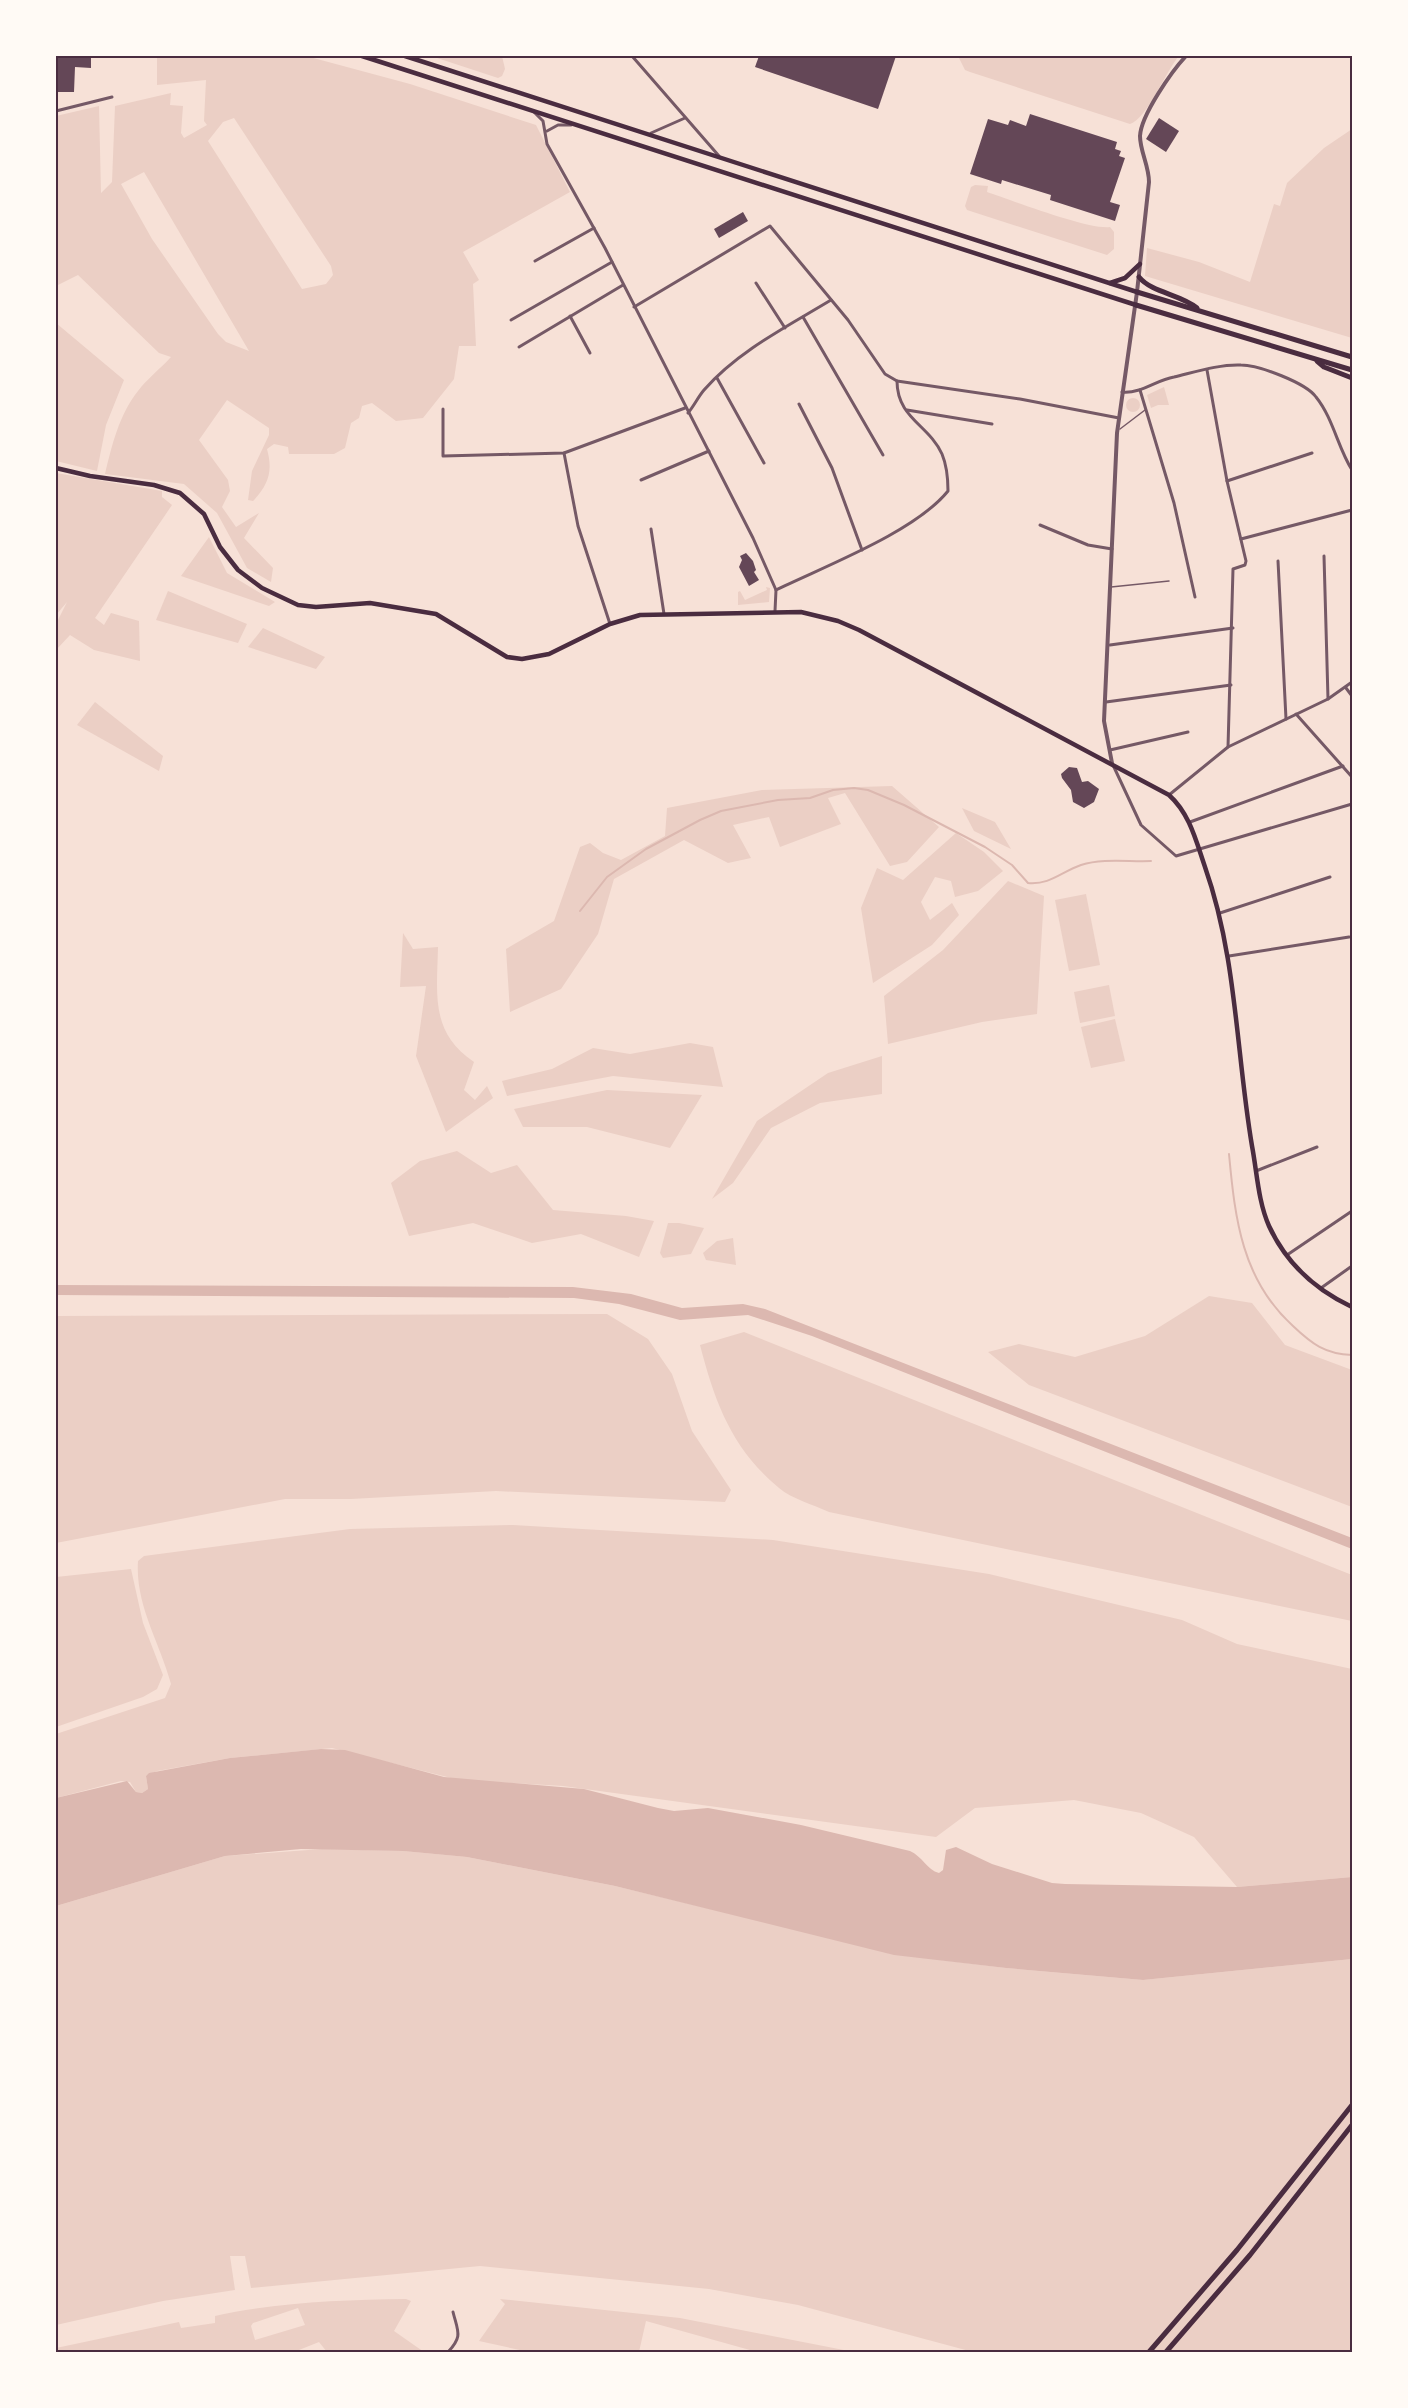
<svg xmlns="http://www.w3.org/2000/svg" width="1408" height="2408" viewBox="0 0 1408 2408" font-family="'Work Sans',sans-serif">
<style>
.green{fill:#ebcfc5;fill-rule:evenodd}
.water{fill:#dcb8b0}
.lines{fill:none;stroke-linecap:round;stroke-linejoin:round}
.stream{stroke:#dcb8b0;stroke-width:2}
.building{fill:#644757}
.service{stroke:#755966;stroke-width:1.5}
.minor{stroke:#755966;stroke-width:3}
.tertiary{stroke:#755966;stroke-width:4}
.secondary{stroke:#4a2c40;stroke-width:4.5}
.motorway{stroke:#4a2c40;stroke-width:5}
.neatline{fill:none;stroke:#4a2c40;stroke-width:2}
</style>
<rect width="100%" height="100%" fill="#f7e1d7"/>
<g class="green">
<path d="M 157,56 L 306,56 L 410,84 L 536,125 L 570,192 L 463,252 L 479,280 L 473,284 L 476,346 L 459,346 L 454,379 L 423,418 L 396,421 L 372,403 L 362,406 L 359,418 L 351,423 L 345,448 L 334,454 L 289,454 L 288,447 L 274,444 L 267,449 C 273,471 269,484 253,501 L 248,500 L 252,471 L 269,435 L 269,428 L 227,400 L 199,440 L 228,480 L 230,491 L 222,507 L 236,527 L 259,513 L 244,538 L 273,568 L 271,582 L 247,568 L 217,513 L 184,484 L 105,474 C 112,445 119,415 138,391 C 147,379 160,369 171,357 L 159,353 L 78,275 L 56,286 L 56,116 L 99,106 L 101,193 L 112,182 L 115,106 L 171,93 L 170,105 L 183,106 L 181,133 L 184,138 L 207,125 L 204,121 L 206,80 L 157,85 ZM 234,118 L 331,266 L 333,275 L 326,284 L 302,289 L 208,141 L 223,122 ZM 144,172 L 249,351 L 226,342 L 218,334 L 152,239 L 121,184 Z"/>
<polygon points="431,56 502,56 505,69 502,76 498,78"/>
<path d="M 958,56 L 1179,56 C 1165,72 1148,118 1130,124 L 970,72 L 965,70 Z"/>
<polygon points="1352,129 1352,338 1145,276 1147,248 1199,262 1250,282 1274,204 1280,206 1287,183 1324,148"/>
<path d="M 975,185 L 988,186 L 987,192 C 1011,200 1089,230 1110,227 L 1114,232 L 1114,249 L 1107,255 L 967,210 L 965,206 L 971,187 Z"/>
<polygon points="56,323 124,380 106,425 97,471 56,461"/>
<polygon points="1164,387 1169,405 1158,405 1151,408 1147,395"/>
<circle cx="1133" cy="405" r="7"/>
<polygon points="56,473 162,491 162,497 172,505 95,618 104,625 111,613 139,621 140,661 94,650 70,635 56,650 56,624 67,602 56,615"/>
<polygon points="209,537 227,573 275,602 269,606 181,576"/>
<polygon points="766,587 770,588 769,602 738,605 738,592 740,591 745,600 767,590"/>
<polygon points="168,591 247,624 238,643 156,620"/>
<polygon points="263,628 325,657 316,669 248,647"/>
<polygon points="95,702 163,756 159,771 77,725"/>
<polygon points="892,786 939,827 907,862 890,866 845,793 828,798 841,824 780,847 769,817 733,825 751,858 728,863 684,840 614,879 598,934 561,989 510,1012 506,949 554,921 580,847 590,843 603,853 621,860 665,836 667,808 762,790"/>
<polygon points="962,808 995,822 1011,849 974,831"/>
<polygon points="956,833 984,852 1003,871 978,891 955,897 951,881 935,877 921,902 930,920 952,903 959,915 932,945 873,983 861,908 877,868 903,880"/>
<polygon points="1008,881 1044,896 1037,1014 982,1022 888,1044 884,996 943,950"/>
<polygon points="1086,894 1100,965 1069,971 1055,900"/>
<path d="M 403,933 L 413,949 L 438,947 C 437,995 430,1032 474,1062 L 464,1090 L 475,1100 L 487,1086 L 493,1098 L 446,1132 L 416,1056 L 426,986 L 400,987 Z"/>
<polygon points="1109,985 1115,1016 1080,1023 1074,992"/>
<polygon points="1115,1019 1125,1061 1091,1068 1081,1027"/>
<polygon points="690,1043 713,1047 723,1087 613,1076 507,1096 502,1081 552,1069 593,1048 630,1054"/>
<polygon points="882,1056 882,1094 820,1103 771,1128 733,1183 712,1199 757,1121 828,1073"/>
<polygon points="607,1090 702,1095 670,1148 587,1127 523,1127 514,1109"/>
<polygon points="457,1151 491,1173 517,1165 553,1210 626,1216 654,1221 639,1257 581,1234 532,1243 473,1223 409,1236 391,1183 420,1161"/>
<polygon points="668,1223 679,1223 704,1228 691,1254 663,1258 660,1253"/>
<polygon points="733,1238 736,1265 706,1260 703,1253 717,1241"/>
<polygon points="1209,1296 1252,1303 1285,1345 1352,1370 1352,1507 1029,1385 988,1352 1019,1344 1075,1357 1145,1336"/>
<polygon points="607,1314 648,1339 672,1374 692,1431 731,1490 725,1502 496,1491 351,1499 285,1499 56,1543 56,1316"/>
<path d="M 744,1332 L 1352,1575 L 1352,1621 L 829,1512 C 814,1505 792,1499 779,1488 C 732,1449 715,1403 700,1345 Z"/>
<path d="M 513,1525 L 773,1540 L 989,1574 L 1182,1620 L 1237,1644 L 1352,1669 L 1352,1877 L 1237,1887 L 1194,1837 L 1141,1813 L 1074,1800 L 975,1808 L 936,1837 L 563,1786 L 459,1780 L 332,1748 L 230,1758 L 157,1771 L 146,1776 L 148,1789 L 142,1793 L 136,1792 L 130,1782 L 121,1781 L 56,1798 L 56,1734 L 165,1698 L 171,1684 C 160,1643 135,1605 138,1561 L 144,1556 L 350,1529 Z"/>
<polygon points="131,1569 143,1623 163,1675 157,1689 143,1697 56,1727 56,1577"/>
<polygon points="322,1849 403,1851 467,1857 615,1886 773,1924 941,1960 1006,1968 1143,1980 1352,1959 1352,2352 973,2352 798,2305 709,2289 480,2266 251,2288 245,2256 230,2256 235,2290 163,2301 56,2325 56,1906 225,1856"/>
<path d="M 406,2299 L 411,2301 L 394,2331 L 424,2352 L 327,2352 L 319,2342 L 294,2352 L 56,2352 L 56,2348 L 179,2322 L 181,2328 L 215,2323 L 215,2316 C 279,2302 342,2300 406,2299 ZM 298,2308 L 305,2325 L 255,2340 L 251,2326 L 253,2323 Z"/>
<polygon points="500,2299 680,2318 854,2352 757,2352 646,2321 639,2352 529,2352 479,2341 505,2304"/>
</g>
<g class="water">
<polygon points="56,1285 573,1287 631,1294 682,1308 743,1304 765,1309 1352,1538 1352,1549 812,1336 748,1315 680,1320 619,1304 574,1298 56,1295"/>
<path d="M 321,1749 L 345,1750 L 444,1777 L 584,1789 L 658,1808 L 674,1811 L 708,1808 L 801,1825 L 910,1851 C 922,1856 927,1870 939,1873 L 943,1870 L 946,1850 L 956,1847 L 992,1864 L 1052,1883 L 1065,1884 L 1237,1887 L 1352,1877 L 1352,1959 L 1143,1980 L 1006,1968 L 894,1955 L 615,1886 L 467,1857 L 403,1851 L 301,1849 L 225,1856 L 56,1906 L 56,1798 L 127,1781 L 136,1792 L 142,1793 L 148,1789 L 146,1776 L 149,1773 L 230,1758 Z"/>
</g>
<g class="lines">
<g class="stream">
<path d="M 580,911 L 607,877 L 646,849 L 700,820 L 721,811 L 778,800 L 810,798 L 833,790 L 854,788 L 868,790 L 904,805 L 985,847 L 1012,865 L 1028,883 C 1050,885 1061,872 1081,865 C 1103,858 1129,862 1151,861"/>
<path d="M 1229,1154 C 1235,1219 1242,1280 1293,1326 C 1312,1344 1325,1354 1352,1355"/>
</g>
</g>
<g class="building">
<polygon points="56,56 91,56 91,68 75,67 74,92 56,92"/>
<polygon points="759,56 896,56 878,109 755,67"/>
<polygon points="1030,114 1117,142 1115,149 1121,151 1119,156 1125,158 1110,202 1120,205 1115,221 1050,200 1051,195 1002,180 1001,184 970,174 988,119 1008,125 1010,120 1026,126"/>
<polygon points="1159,118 1179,131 1166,152 1146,139"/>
<polygon points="743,212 748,221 719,238 714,229"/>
<polygon points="746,553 753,561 756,570 754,572 759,580 749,586 739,567 742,560 740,556"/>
<polygon points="1069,767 1077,768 1082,782 1088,781 1099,789 1094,802 1084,808 1073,802 1071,790 1062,778 1061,774"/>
</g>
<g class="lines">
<g class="service">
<polyline points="1120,429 1145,410"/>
<polyline points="1111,587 1169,581"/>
</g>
<g class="minor">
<polyline points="632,56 719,156"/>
<polyline points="56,111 112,97"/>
<polyline points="534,112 543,121 547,144 605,248 753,538 776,590 775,611"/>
<polyline points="547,131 558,125 571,125"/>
<polyline points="651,133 685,118"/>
<polyline points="535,261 594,228"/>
<polyline points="756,283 785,328"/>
<path d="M 634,307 L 770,226 L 848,320 L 885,374 L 897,381 C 897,418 929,425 942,454 C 947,466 948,478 948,491 C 915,532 825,566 776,590"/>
<polyline points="570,316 590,353"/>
<polyline points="803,317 883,455"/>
<polyline points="511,320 612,262"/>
<polyline points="519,347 623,285"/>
<polyline points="1207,370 1227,481 1246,561 1245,565 1233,569 1228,747"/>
<polyline points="717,378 764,463"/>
<polyline points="897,381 1020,399 1119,418"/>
<polyline points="1140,390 1174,503 1195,597"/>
<path d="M 1122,392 C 1141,394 1156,380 1174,377 C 1195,372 1220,364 1241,365 C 1259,365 1306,383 1316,397 C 1333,418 1338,448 1352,470"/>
<polyline points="799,404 832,468 862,550"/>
<polyline points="443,409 443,456 564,453 685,408"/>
<polyline points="907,410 992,424"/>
<path d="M 688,413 C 694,406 698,397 704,390 C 738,351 788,326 831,300"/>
<polyline points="564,453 578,526 610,624"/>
<polyline points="641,480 709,451"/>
<polyline points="1227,481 1312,453"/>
<polyline points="1040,525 1088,545 1112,549"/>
<polyline points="651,529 664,614"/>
<polyline points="1241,539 1352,510"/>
<polyline points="1324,556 1328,699"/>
<polyline points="1278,561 1286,719"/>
<polyline points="1110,645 1233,628"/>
<polyline points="1346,688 1352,696"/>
<polyline points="1106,702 1231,685"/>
<polyline points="1296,714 1352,777"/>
<polyline points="1110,750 1188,732"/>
<polyline points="1113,765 1141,825 1176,856 1352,804"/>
<polyline points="1169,795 1228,747 1328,699 1352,682"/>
<polyline points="1190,822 1343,766"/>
<polyline points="1220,913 1330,877"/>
<polyline points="1229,956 1349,937"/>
<polyline points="1256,1171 1317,1147"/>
<polyline points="1287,1255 1352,1211"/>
<polyline points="1321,1288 1352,1266"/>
<path d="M 448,2352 C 463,2336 458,2332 453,2312"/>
</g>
<path class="tertiary" d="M 1112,763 L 1104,721 L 1117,433 L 1137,292 L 1149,182 C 1149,166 1140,151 1140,136 C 1141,115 1172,71 1186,56"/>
<g class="secondary">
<polyline points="362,56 1136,305"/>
<polyline points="405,56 1137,292"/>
<polyline points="1110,283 1125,278 1140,264"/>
<path d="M 56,468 L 90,476 L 154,485 L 180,493 L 204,514 L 220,547 L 238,570 L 262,588 L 298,605 L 316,607 L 370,603 L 436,614 L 507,657 L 522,659 L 549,654 L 610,624 L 640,615 L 801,612 L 838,621 L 859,630 L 1169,795 C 1190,814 1196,841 1205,867 C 1237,958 1236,1052 1252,1146 C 1257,1172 1258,1201 1269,1226 C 1286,1263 1316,1290 1352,1307"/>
</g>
<g class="motorway">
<path d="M 1139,277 C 1152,293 1180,294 1197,308"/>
<polyline points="1137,292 1352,357"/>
<polyline points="1136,305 1352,370"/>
<polyline points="1317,361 1324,367 1352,378"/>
<polyline points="1149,2352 1237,2250 1352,2105"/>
<polyline points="1166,2352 1250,2255 1352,2125"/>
</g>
</g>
<rect width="1408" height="2408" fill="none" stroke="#fffaf5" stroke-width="114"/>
<rect x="57" y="57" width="1294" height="2294" class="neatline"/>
</svg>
